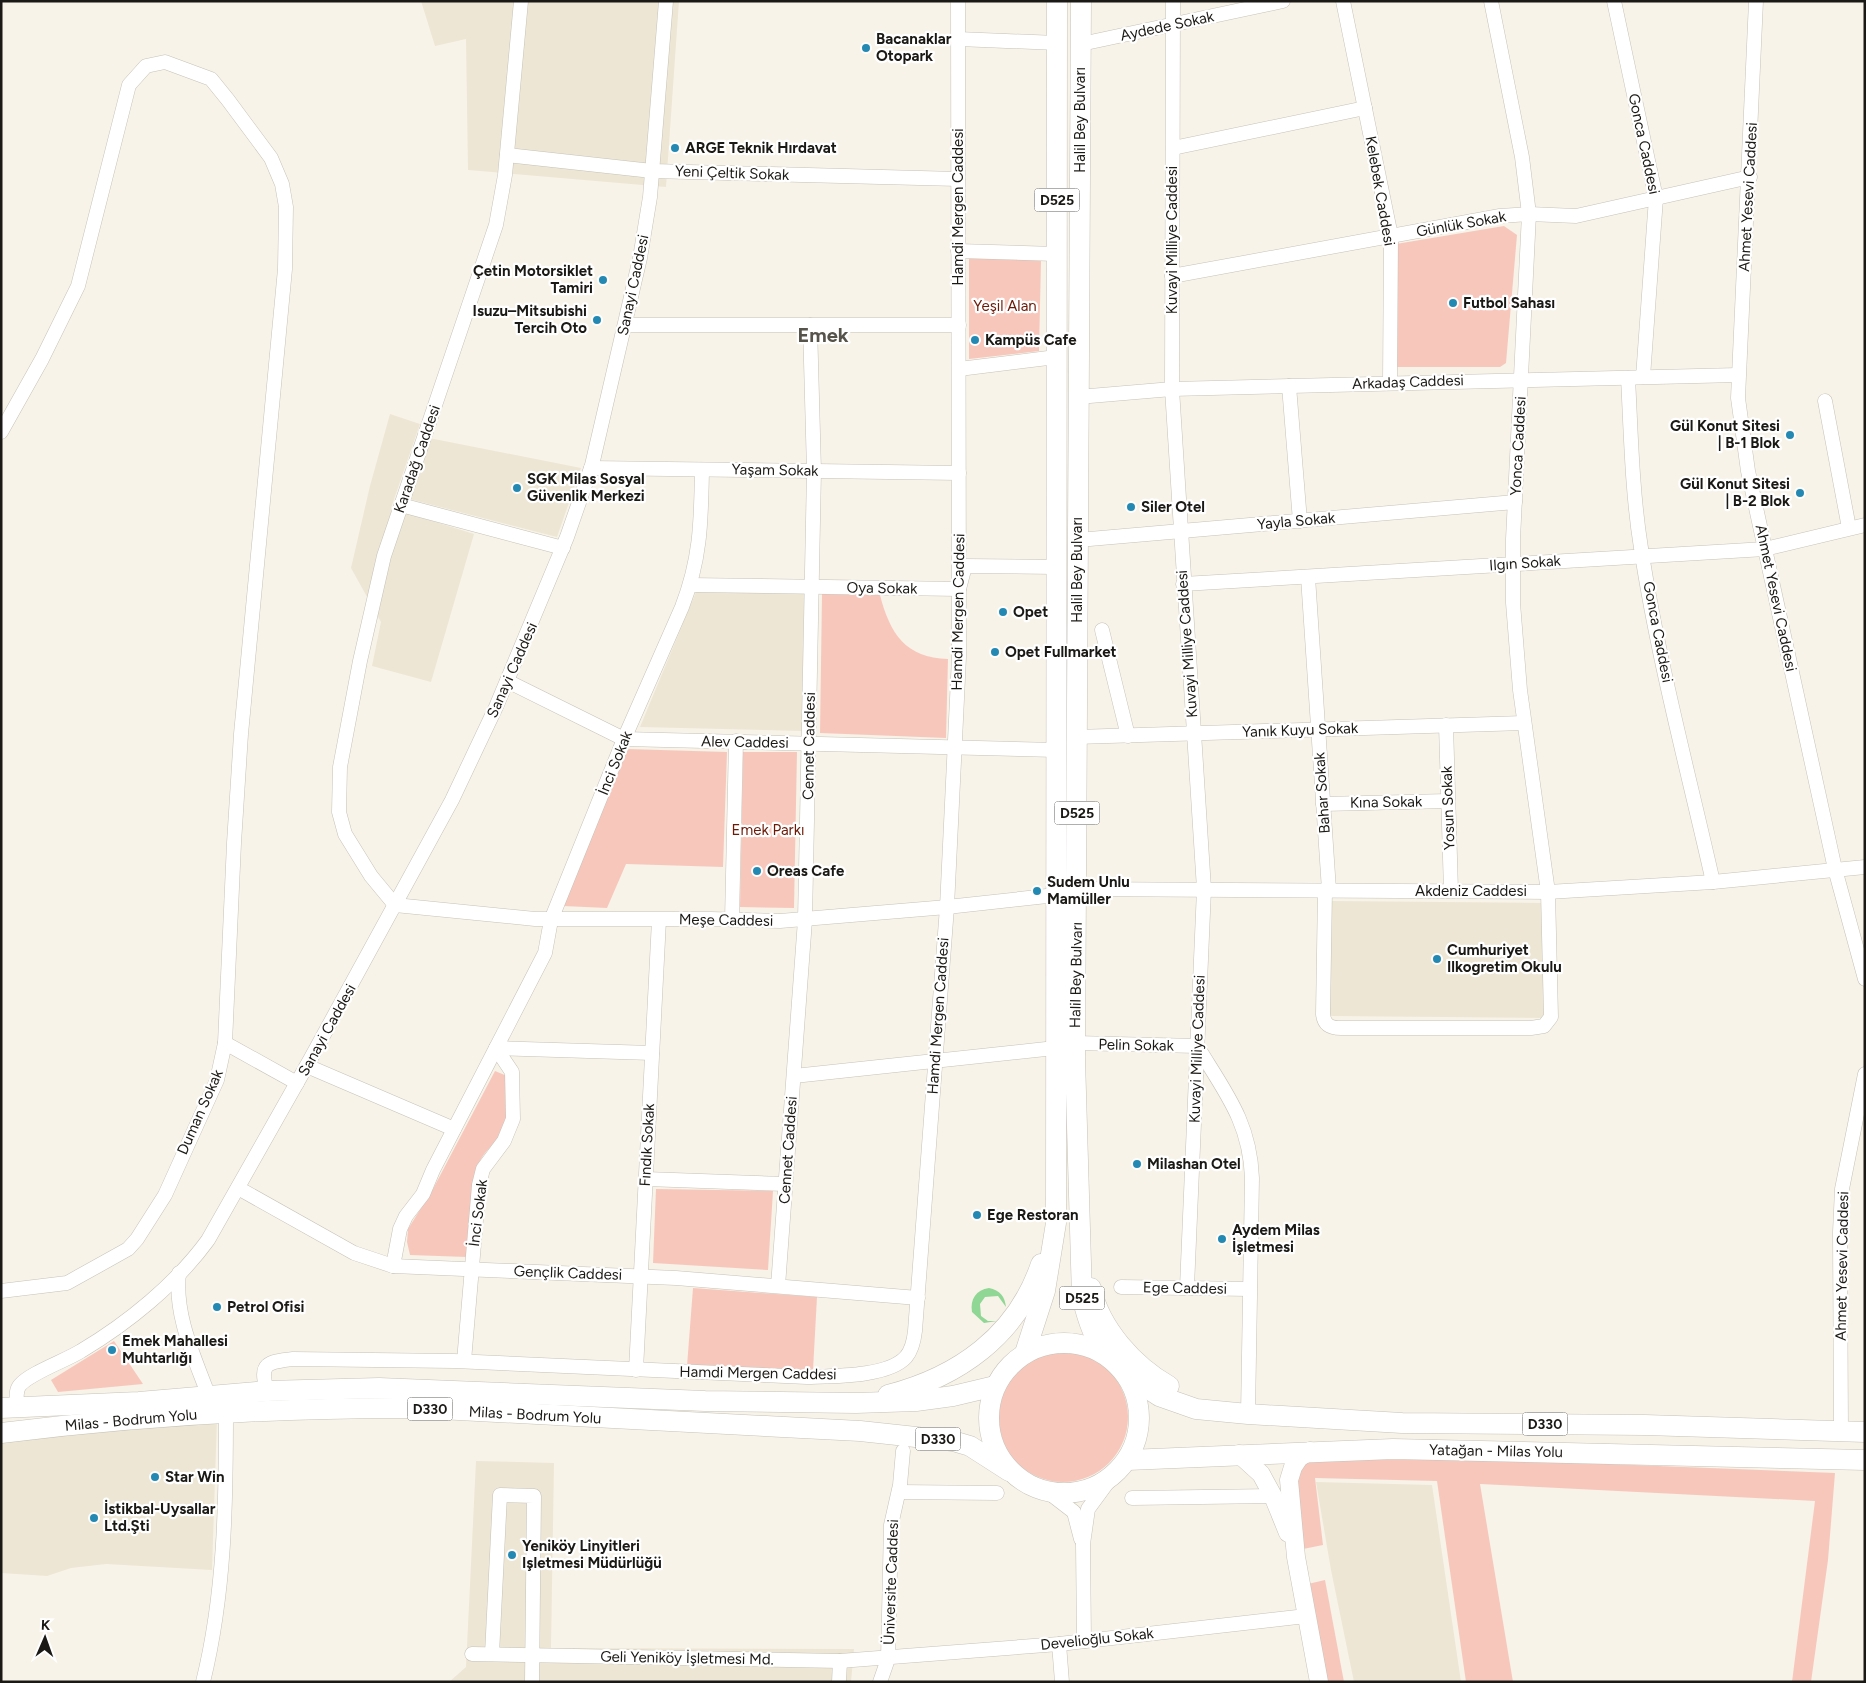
<svg xmlns="http://www.w3.org/2000/svg" width="1866" height="1683" viewBox="0 0 1866 1683" font-family="Figtree,sans-serif">
<style>
.built{fill:#ede6d4}
.green{fill:#f8c7bc}
.water{fill:#90d795}
.lines{fill:none;stroke-linecap:round;stroke-linejoin:round}
.minor-casing{stroke:#c6c2b8;stroke-width:15}
.major-casing{stroke:#c6c2b8;stroke-width:19}
.highway-casing{stroke:#c6c2b8;stroke-width:21}
.minor{stroke:#fff;stroke-width:14}
.major{stroke:#fff;stroke-width:18}
.highway{stroke:#fff;stroke-width:20}
.poi-dot{fill:#2389b2;stroke:#fff;stroke-width:2}
.labels{text-anchor:middle;stroke-width:4.5;stroke-linejoin:round;paint-order:stroke}
.shield{fill:#fff;stroke:#5f5e5b;stroke-width:1}
.shield-label{font-size:14px;font-weight:bold;fill:#1b1915}
.street-label{font-size:15px;fill:#1b1915;stroke:#fff}
.poi-label{font-size:15px;font-weight:bold;fill:#1b1915;stroke:#fff;text-anchor:start}
.park-label{font-size:15px;fill:#6b1a08;stroke:#fff}
.district-label{font-size:20px;font-weight:bold;fill:#56534a;stroke:#fff}
</style>
<rect width="100%" height="100%" fill="#f7f3e8"/>
<g class="built">
<polygon points="421,1 679,1 666,187 468,170 466,39 435,46"/>
<polygon points="390,414 420,424 391,508 474,534 431,682 372,666 381,622 351,568 370,486"/>
<polygon points="429,438 581,468 557,537 409,499"/>
<polygon points="696,592 804,593 802,731 640,727"/>
<polygon points="1331,901 1545,903 1544,1018 1330,1016"/>
<polygon points="217,1419 212,1570 106,1564 71,1568 47,1576 1,1573 1,1440"/>
<polygon points="476,1461 554,1463 551,1648 854,1649 851,1682 449,1682 466,1667"/>
<polygon points="1316,1482 1432,1485 1461,1682 1354,1682 1331,1570"/>
</g>
<g class="green">
<polygon points="1504,226 1517,235 1506,363 1500,367 1395,367 1396,244"/>
<polygon points="969,258 1041,260 1039,351 969,359"/>
<path d="M 822,594 L 880,595 C 890,634 906,658 948,659 L 946,738 L 820,733 Z"/>
<polygon points="628,749 727,752 723,867 626,864 607,908 563,906"/>
<polygon points="743,752 797,752 794,908 740,907"/>
<path d="M 495,1071 L 507,1076 C 507,1097 511,1124 496,1141 C 488,1150 482,1154 478,1166 L 467,1257 L 410,1255 L 407,1242 L 408,1229 L 433,1189 Z"/>
<polygon points="656,1189 773,1191 768,1270 653,1263"/>
<polygon points="693,1288 817,1297 813,1370 687,1366"/>
<polygon points="114,1341 143,1384 58,1392 51,1380"/>
<circle cx="1063" cy="1417" r="65"/>
<polygon points="1311,1457 1476,1459 1835,1473 1828,1560 1811,1682 1792,1682 1815,1501 1480,1484 1513,1682 1466,1682 1437,1481 1315,1478 1323,1545 1303,1549 1294,1477"/>
<polygon points="1325,1580 1344,1682 1327,1682 1308,1584"/>
</g>
<path class="water" d="M 989,1288 C 1000,1290 1005,1297 1006,1307 L 998,1296 L 985,1297 L 980,1304 L 981,1316 L 988,1321 L 997,1321 L 984,1323 L 972,1312 C 970,1299 976,1290 989,1288 Z"/>
<g class="lines">
<defs>
<g id="minor">
<polyline points="521,1 505,175 496,225 384,556 360,661 340,767 339,812 345,834 371,876 395,905 535,919 711,919 780,921 947,907 1056,895"/>
<polyline points="1173,1 1172,389 1204,889 1187,1287"/>
<polyline points="1343,1 1391,236 1390,383"/>
<polyline points="1614,1 1656,198 1643,377"/>
<polyline points="1756,1 1738,398 1748,471 1765,549 1835,869 1865,979"/>
<polyline points="958,39 1057,43"/>
<polyline points="1081,44 1283,1"/>
<polyline points="1173,148 1365,108"/>
<polyline points="507,155 652,171 958,179"/>
<polyline points="958,251 1056,254"/>
<polyline points="1172,276 1500,216 1529,214 1576,216 1750,177"/>
<polyline points="625,325 959,325"/>
<polyline points="959,369 1056,357"/>
<path d="M 1628,378 C 1631,434 1632,492 1641,548 C 1658,660 1688,771 1713,882"/>
<polyline points="1289,386 1300,521"/>
<polyline points="1078,397 1172,389 1738,375"/>
<polyline points="1825,401 1849,528"/>
<polyline points="1,432 42,359 78,286 129,85 146,66 165,62 211,79 228,100 271,158 282,184 286,207 285,269 241,734 234,843 225,1043 217,1080 165,1195 137,1239 128,1249 67,1283 1,1291"/>
<polyline points="591,468 959,473"/>
<polyline points="401,505 563,548"/>
<polyline points="1078,540 1515,502"/>
<polyline points="1308,577 1329,890"/>
<polyline points="1183,584 1765,549 1865,525"/>
<polyline points="690,585 959,589 965,566 1056,567"/>
<polyline points="1102,630 1128,736"/>
<polyline points="507,681 624,739 1056,750"/>
<polyline points="1446,725 1451,891"/>
<polyline points="1076,737 1524,723"/>
<polyline points="1323,804 1448,801"/>
<polyline points="1077,889 1548,892 1713,882 1865,867"/>
<path d="M 1325,890 L 1323,1014 C 1324,1025 1330,1028 1341,1028 L 1531,1028 L 1544,1026 L 1551,1017 L 1548,892 L 1520,690 L 1513,603 L 1513,539 L 1529,214 L 1522,157 L 1491,1"/>
<polyline points="732,920 736,741"/>
<polyline points="225,1043 297,1083"/>
<path d="M 1075,1043 L 1197,1046 C 1225,1092 1250,1122 1252,1178 L 1248,1414"/>
<polyline points="496,1048 652,1053"/>
<polyline points="307,1066 454,1129"/>
<polyline points="794,1076 1055,1048"/>
<polyline points="646,1179 785,1184"/>
<polyline points="238,1188 354,1253 393,1266 676,1278 918,1298"/>
<path d="M 393,1266 L 400,1229 L 406,1216 L 423,1194 L 433,1170 L 545,953 L 551,920 L 624,739 L 682,607 C 701,558 701,521 702,470"/>
<path d="M 179,1273 C 174,1316 195,1358 209,1397"/>
<polyline points="778,1286 805,920 814,471 810,325"/>
<polyline points="1121,1287 1249,1289"/>
<polyline points="464,1361 479,1185 483,1169 504,1141 513,1119 512,1072 496,1048"/>
<polyline points="636,1370 659,920"/>
<path d="M 267,1391 C 259,1363 267,1362 293,1359 L 454,1361 L 807,1377 C 833,1376 888,1377 906,1357 C 912,1350 914,1340 915,1331 L 947,907 L 959,657 L 958,1"/>
<path d="M 17,1407 C 17,1399 15,1391 20,1385 C 30,1373 67,1360 81,1351 C 128,1323 176,1284 208,1240 L 311,1058 L 452,800 L 496,707 L 567,537 L 592,465 L 640,258 L 650,197 L 666,1"/>
<polyline points="1841,1431 1840,1232 1842,1189 1865,1074"/>
<polyline points="899,1492 997,1493"/>
<polyline points="1048,1492 1074,1512 1081,1539"/>
<polyline points="1132,1498 1273,1496"/>
<polyline points="1084,1641 1083,1544 1088,1509 1110,1479"/>
<polyline points="1059,1644 1062,1682"/>
<polyline points="472,1654 840,1661 1059,1644 1306,1616"/>
<polyline points="492,1654 500,1495 534,1496 532,1682"/>
<path d="M 203,1682 C 225,1593 226,1503 226,1412"/>
<polyline points="839,1682 840,1661"/>
<polyline points="880,1682 888,1659 891,1525 900,1485 903,1451"/>
</g>
<g id="major">
<polyline points="1310,1451 1299,1458 1293,1467 1289,1480 1296,1557 1319,1682"/>
<polyline points="1239,1454 1261,1474 1273,1496 1288,1533"/>
</g>
<g id="highway">
<path d="M 1081,1 L 1075,1059 L 1082,1297 C 1088,1321 1094,1341 1111,1359"/>
<path d="M 1091,1288 C 1100,1329 1134,1366 1169,1386"/>
<circle cx="1064" cy="1418" r="75"/>
<polyline points="1025,1353 1045,1291 1056,1223 1057,1"/>
<polyline points="1127,1375 1159,1396 1196,1409 1248,1414 1402,1423 1645,1425 1865,1432"/>
<path d="M 888,1395 C 958,1377 1017,1336 1041,1264"/>
<polyline points="1,1408 139,1402 267,1391 379,1388 705,1401 856,1403 916,1401 953,1396 995,1386"/>
<path d="M 1,1433 C 141,1416 280,1407 421,1408 L 860,1431 L 953,1441 L 970,1446 L 1009,1471"/>
<polyline points="1128,1460 1393,1449 1865,1460"/>
</g>
</defs>
<use href="#minor" class="minor-casing"/>
<use href="#major" class="major-casing"/>
<use href="#highway" class="highway-casing"/>
<use href="#minor" class="minor"/>
<use href="#major" class="major"/>
<use href="#highway" class="highway"/>
</g>
<g class="poi-dot">
<circle cx="866" cy="48" r="5"/>
<circle cx="675" cy="148" r="5"/>
<circle cx="603" cy="280" r="5"/>
<circle cx="1453" cy="303" r="5"/>
<circle cx="597" cy="320" r="5"/>
<circle cx="975" cy="340" r="5"/>
<circle cx="1790" cy="435" r="5"/>
<circle cx="517" cy="488" r="5"/>
<circle cx="1800" cy="493" r="5"/>
<circle cx="1131" cy="507" r="5"/>
<circle cx="1003" cy="612" r="5"/>
<circle cx="995" cy="652" r="5"/>
<circle cx="757" cy="871" r="5"/>
<circle cx="1037" cy="891" r="5"/>
<circle cx="1437" cy="959" r="5"/>
<circle cx="1137" cy="1164" r="5"/>
<circle cx="977" cy="1215" r="5"/>
<circle cx="1222" cy="1239" r="5"/>
<circle cx="217" cy="1307" r="5"/>
<circle cx="112" cy="1350" r="5"/>
<circle cx="155" cy="1477" r="5"/>
<circle cx="94" cy="1518" r="5"/>
<circle cx="512" cy="1555" r="5"/>
</g>
<g class="labels">
<g class="shield">
<rect x="1034.5" y="188.5" width="45" height="23" rx="4"/>
<rect x="1054.5" y="801.5" width="45" height="23" rx="4"/>
<rect x="1059.5" y="1286.5" width="45" height="23" rx="4"/>
<rect x="407.5" y="1397.5" width="45" height="23" rx="4"/>
<rect x="1522.5" y="1412.5" width="45" height="23" rx="4"/>
<rect x="915.5" y="1427.5" width="45" height="23" rx="4"/>
</g>
<g class="shield-label">
<text x="1057" y="205">D525</text>
<text x="1077" y="818">D525</text>
<text x="1082" y="1303">D525</text>
<text x="430" y="1414">D330</text>
<text x="1545" y="1429">D330</text>
<text x="938" y="1444">D330</text>
</g>
<g class="street-label">
<text transform="translate(1167 26) rotate(-12)" y="5">Aydede Sokak</text>
<text transform="translate(1080 120) rotate(-90)" y="5">Halil Bey Bulvarı</text>
<text transform="translate(1644 144) rotate(78)" y="5">Gonca Caddesi</text>
<text transform="translate(732 173) rotate(2)" y="5">Yeni Çeltik Sokak</text>
<text transform="translate(1380 191) rotate(80)" y="5">Kelebek Caddesi</text>
<text transform="translate(1748 197) rotate(-87)" y="5">Ahmet Yesevi Caddesi</text>
<text transform="translate(958 207) rotate(-90)" y="5">Hamdi Mergen Caddesi</text>
<text transform="translate(1461 224) rotate(-10)" y="5">Günlük Sokak</text>
<text transform="translate(1172 240) rotate(-90)" y="5">Kuvayi Milliye Caddesi</text>
<text transform="translate(633 285) rotate(-78)" y="5">Sanayi Caddesi</text>
<text transform="translate(1408 382) rotate(-2)" y="5">Arkadaş Caddesi</text>
<text transform="translate(1518 446) rotate(-87)" y="5">Yonca Caddesi</text>
<text transform="translate(417 459) rotate(-71)" y="5">Karadağ Caddesi</text>
<text transform="translate(775 470) rotate(1)" y="5">Yaşam Sokak</text>
<text transform="translate(1296 521) rotate(-5)" y="5">Yayla Sokak</text>
<text transform="translate(1525 563) rotate(-4)" y="5">Ilgın Sokak</text>
<text transform="translate(1077 570) rotate(-90)" y="5">Halil Bey Bulvarı</text>
<text transform="translate(882 588) rotate(1)" y="5">Oya Sokak</text>
<text transform="translate(1776 598) rotate(78)" y="5">Ahmet Yesevi Caddesi</text>
<text transform="translate(958 612) rotate(-89)" y="5">Hamdi Mergen Caddesi</text>
<text transform="translate(1658 632) rotate(79)" y="5">Gonca Caddesi</text>
<text transform="translate(1187 644) rotate(-94)" y="5">Kuvayi Milliye Caddesi</text>
<text transform="translate(512 670) rotate(-66)" y="5">Sanayi Caddesi</text>
<text transform="translate(1300 730) rotate(-2)" y="5">Yanık Kuyu Sokak</text>
<text transform="translate(745 742) rotate(1)" y="5">Alev Caddesi</text>
<text transform="translate(809 746) rotate(-89)" y="5">Cennet Caddesi</text>
<text transform="translate(615 763) rotate(-68)" y="5">İnci Sokak</text>
<text transform="translate(1322 793) rotate(-94)" y="5">Bahar Sokak</text>
<text transform="translate(1386 802) rotate(-1)" y="5">Kına Sokak</text>
<text transform="translate(1448 808) rotate(-92)" y="5">Yosun Sokak</text>
<text x="1471" y="896">Akdeniz Caddesi</text>
<text transform="translate(726 920) rotate(1)" y="5">Meşe Caddesi</text>
<text transform="translate(1076 975) rotate(-89)" y="5">Halil Bey Bulvarı</text>
<text transform="translate(938 1016) rotate(-86)" y="5">Hamdi Mergen Caddesi</text>
<text transform="translate(327 1030) rotate(-61)" y="5">Sanayi Caddesi</text>
<text transform="translate(1136 1045) rotate(1)" y="5">Pelin Sokak</text>
<text transform="translate(1197 1049) rotate(-88)" y="5">Kuvayi Milliye Caddesi</text>
<text transform="translate(200 1112) rotate(-66)" y="5">Duman Sokak</text>
<text transform="translate(647 1145) rotate(-87)" y="5">Fındık Sokak</text>
<text transform="translate(788 1150) rotate(-86)" y="5">Cennet Caddesi</text>
<text transform="translate(478 1213) rotate(-83)" y="5">İnci Sokak</text>
<text transform="translate(1842 1266) rotate(-89)" y="5">Ahmet Yesevi Caddesi</text>
<text transform="translate(568 1273) rotate(2)" y="5">Gençlik Caddesi</text>
<text transform="translate(1185 1288) rotate(1)" y="5">Ege Caddesi</text>
<text transform="translate(758 1373) rotate(1)" y="5">Hamdi Mergen Caddesi</text>
<text transform="translate(535 1415) rotate(3)" y="5">Milas - Bodrum Yolu</text>
<text transform="translate(131 1420) rotate(-5)" y="5">Milas - Bodrum Yolu</text>
<text transform="translate(1496 1451) rotate(1)" y="5">Yatağan - Milas Yolu</text>
<text transform="translate(891 1582) rotate(-88)" y="5">Üniversite Caddesi</text>
<text transform="translate(1097 1639) rotate(-6)" y="5">Develioğlu Sokak</text>
<text transform="translate(687 1658) rotate(1)" y="5">Geli Yeniköy İşletmesi Md.</text>
</g>
<g class="poi-label">
<text x="876" y="44">Bacanaklar<tspan x="876" dy="17">Otopark</tspan></text>
<text x="685" y="153">ARGE Teknik Hırdavat</text>
<text x="593" y="276" text-anchor="end">Çetin Motorsiklet<tspan x="593" dy="17">Tamiri</tspan></text>
<text x="1463" y="308">Futbol Sahası</text>
<text x="587" y="316" text-anchor="end">Isuzu–Mitsubishi<tspan x="587" dy="17">Tercih Oto</tspan></text>
<text x="985" y="345">Kampüs Cafe</text>
<text x="1780" y="431" text-anchor="end">Gül Konut Sitesi<tspan x="1780" dy="17">| B-1 Blok</tspan></text>
<text x="527" y="484">SGK Milas Sosyal<tspan x="527" dy="17">Güvenlik Merkezi</tspan></text>
<text x="1790" y="489" text-anchor="end">Gül Konut Sitesi<tspan x="1790" dy="17">| B-2 Blok</tspan></text>
<text x="1141" y="512">Siler Otel</text>
<text x="1013" y="617">Opet</text>
<text x="1005" y="657">Opet Fullmarket</text>
<text x="767" y="876">Oreas Cafe</text>
<text x="1047" y="887">Sudem Unlu<tspan x="1047" dy="17">Mamüller</tspan></text>
<text x="1447" y="955">Cumhuriyet<tspan x="1447" dy="17">Ilkogretim Okulu</tspan></text>
<text x="1147" y="1169">Milashan Otel</text>
<text x="987" y="1220">Ege Restoran</text>
<text x="1232" y="1235">Aydem Milas<tspan x="1232" dy="17">İşletmesi</tspan></text>
<text x="227" y="1312">Petrol Ofisi</text>
<text x="122" y="1346">Emek Mahallesi<tspan x="122" dy="17">Muhtarlığı</tspan></text>
<text x="165" y="1482">Star Win</text>
<text x="104" y="1514">İstikbal-Uysallar<tspan x="104" dy="17">Ltd.Şti</tspan></text>
<text x="522" y="1551">Yeniköy Linyitleri<tspan x="522" dy="17">Işletmesi Müdürlüğü</tspan></text>
</g>
<g class="park-label">
<text x="1005" y="311">Yeşil Alan</text>
<text x="768" y="835">Emek Parkı</text>
</g>
<g class="district-label">
<text x="823" y="342">Emek</text>
</g>
</g>
<rect width="1866" height="1683" fill="none" stroke="#1b1915" stroke-width="5"/>
<g transform="translate(45 1638) rotate(2)" stroke="#ffffff" stroke-width="4" paint-order="stroke">
<path d="M0-4L9 19L0 12L-9 19Z" fill="#1b1915"/>
<text y="-8" font-size="14" font-weight="bold" text-anchor="middle" fill="#1b1915">K</text>
</g>
</svg>
